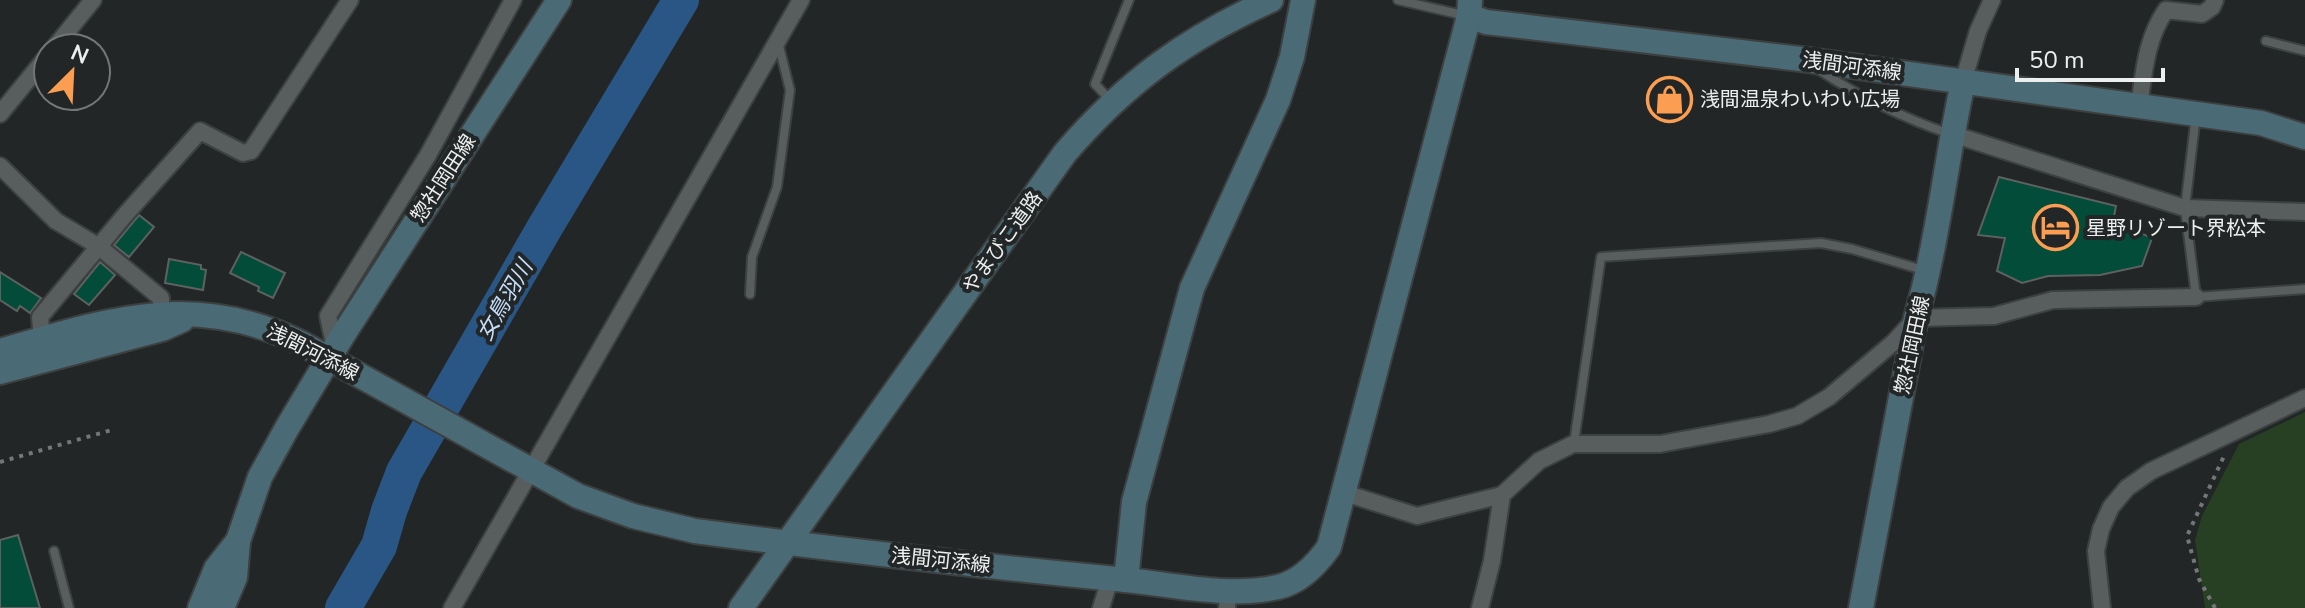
<svg xmlns="http://www.w3.org/2000/svg" width="2305" height="608" viewBox="0 0 2305 608" font-family="'Nunito Sans','Noto Sans JP',sans-serif">
<style>
.green{fill:#273f22}
.lines{fill:none;stroke-linecap:round;stroke-linejoin:round}
.river{stroke:#2a5686;stroke-width:36}
.building{fill:#024c39;stroke:#5d6160;stroke-width:2}
.lane-casing{stroke:#3d4040;stroke-width:12}
.street-casing{stroke:#3d4040;stroke-width:20}
.secondary-casing{stroke:#3d4040;stroke-width:28}
.path{stroke:#747777;stroke-width:4;stroke-dasharray:4 6;stroke-linecap:butt}
.lane{stroke:#585d5d;stroke-width:8}
.street{stroke:#585d5d;stroke-width:16}
.secondary{stroke:#4a6b75;stroke-width:24}
.labels{text-anchor:middle;stroke-width:8;stroke-linejoin:round;paint-order:stroke}
.street-label{font-size:20px;fill:#edefef;stroke:#222626}
.poi-label{font-size:20px;fill:#edefef;stroke:#222626;text-anchor:start}
.water-label{font-size:22px;font-style:italic;fill:#c4defb;stroke:#222626}
</style>
<rect width="100%" height="100%" fill="#222626"/>
<polygon class="green" points="2305,412 2305,608 2205,608 2195,540 2202,516 2239,444"/>
<g class="lines">
<polyline class="river" points="343,608 379,546 389,511 404,472 545,227 681,0"/>
</g>
<g class="building">
<polygon points="1999,177 2116,206 2113,221 2152,238 2142,266 2100,275 2048,276 2022,283 1997,271 2005,238 1978,235"/>
<polygon points="139,215 154,227 129,257 114,245"/>
<polygon points="241,252 285,273 273,298 258,291 259,287 230,273"/>
<polygon points="169,259 201,265 201,269 206,270 203,290 165,283"/>
<polygon points="100,262 115,275 89,305 74,294"/>
<polygon points="0,272 41,298 30,313 20,306 17,311 0,300"/>
<polygon points="18,535 40,608 0,608 0,540"/>
</g>
<g class="lines">
<defs>
<g id="lane">
<polyline points="1398,0 1467,16"/>
<polyline points="2266,41 2305,51"/>
<path d="M 1819,70 C 1860,97 1903,118 1950,134"/>
<polyline points="1112,102 1095,84 1129,0"/>
<polyline points="2196,115 2185,208 2196,297 2305,289"/>
<polyline points="750,294 752,257 777,187 790,90 778,42"/>
<polyline points="1574,443 1601,257 1821,243 1852,249 1923,270"/>
<polyline points="54,551 69,608"/>
</g>
<g id="street">
<polyline points="54,48 93,0"/>
<polyline points="1963,82 1978,31 1992,0"/>
<path d="M 2139,106 C 2144,72 2146,39 2166,10 L 2202,14 L 2212,7 L 2215,0"/>
<polyline points="0,114 48,55"/>
<polyline points="1952,134 2185,208 2305,212"/>
<polyline points="0,166 56,221 98,246 161,298 161,313"/>
<polyline points="42,339 40,317 125,215 200,131 243,153 251,151 350,0"/>
<polyline points="335,348 328,316 428,155 513,0"/>
<polyline points="1345,493 1417,516 1502,495 1539,461 1573,444 1660,444 1769,424 1797,416 1829,397 1894,342 1916,318 1994,316 2053,300 2196,297"/>
<polyline points="452,608 801,0"/>
<polyline points="1101,608 1110,579"/>
<polyline points="1227,608 1228,591"/>
<polyline points="1480,608 1492,561 1502,495"/>
<polyline points="2102,608 2096,551 2101,529 2111,507 2127,488 2151,471 2305,398"/>
</g>
<g id="secondary">
<polyline points="1469,16 1486,22 1801,59 2261,123 2305,137"/>
<path d="M 0,351 C 107,320 194,290 301,343 L 578,496 L 633,516 L 695,531 C 839,550 982,566 1126,580 C 1176,585 1228,598 1278,587 C 1300,582 1317,564 1329,547 L 1469,16 L 1470,0"/>
<polyline points="0,372 162,329 182,320"/>
<polyline points="1126,580 1134,502 1192,288 1278,100 1292,57 1303,0"/>
<polyline points="200,608 216,569 238,541"/>
<polyline points="222,608 235,577 238,541 260,477 287,428 341,338 559,0"/>
<path d="M 741,608 L 1065,153 C 1126,82 1187,38 1271,0"/>
<path d="M 1861,608 L 1916,318 C 1938,241 1946,160 1963,82"/>
</g>
</defs>
<use href="#lane" class="lane-casing"/>
<use href="#street" class="street-casing"/>
<use href="#secondary" class="secondary-casing"/>
<g class="path">
<polyline points="0,462 115,429"/>
<polyline points="2215,608 2199,579 2187,536 2224,456"/>
</g>
<use href="#lane" class="lane"/>
<use href="#street" class="street"/>
<use href="#secondary" class="secondary"/>
</g>
<defs>
<symbol id="shop-ring" viewBox="-11 -11 22 22"><circle r="9.5" fill="#222626" stroke="#fc9e52" stroke-width="1.5"/><path d="M-5-2.5h2.3a2.7 3.5 0 0 1 5.4 0H5L5.5 6h-11ZM-1.5-2.5h3a1.5 2.3 0 0 0-3 0Z" fill="#fc9e52"/></symbol>
<symbol id="hotel-ring" viewBox="-11 -11 22 22"><circle r="9.5" fill="#222626" stroke="#fc9e52" stroke-width="1.5"/><path d="M-6-4.5h1.5V1H6V5H4.5V3h-9V5H-6ZM-4 0a1.8 1.8 0 1 1 3.6 0ZM.5 0V-2.5h3Q6-2.5 6 0Z" fill="#fc9e52"/></symbol>
</defs>
<g fill-rule="evenodd">
<use href="#shop-ring" x="1644" y="74" width="51" height="51"/>
<use href="#hotel-ring" x="2030" y="202" width="51" height="51"/>
</g>
<g class="labels">
<g class="street-label">
<text transform="translate(1852 66) rotate(8)" y="7">浅間河添線</text>
<text transform="translate(443 178) rotate(-57)" y="7">惣社岡田線</text>
<text transform="translate(1002 242) rotate(-54)" y="7">やまびこ道路</text>
<text transform="translate(1912 345) rotate(-78)" y="7">惣社岡田線</text>
<text transform="translate(313 352) rotate(27)" y="7">浅間河添線</text>
<text transform="translate(941 560) rotate(6)" y="7">浅間河添線</text>
</g>
<g class="poi-label">
<text x="1700" y="106">浅間温泉わいわい広場</text>
<text x="2086" y="235">星野リゾート界松本</text>
</g>
<g class="water-label">
<text transform="translate(504 300) rotate(-60)" y="8">女鳥羽川</text>
</g>
</g>
<g transform="translate(72 72) rotate(24)"><circle r="38" fill="#222626" stroke="#737676" stroke-width="2"/>
<path d="M0-6L14 30L0 20L-14 30Z" fill="#fc9e52"/>
<text y="-12" font-size="22" font-weight="bold" text-anchor="middle" fill="#edefef">N</text>
</g>
<path d="M2017 68v12h146v-12" fill="none" stroke="#edefef" stroke-width="4"/>
<text x="2029" y="68" font-size="24" fill="#edefef" stroke="#222626" stroke-width="6" paint-order="stroke">50 m</text>
</svg>
